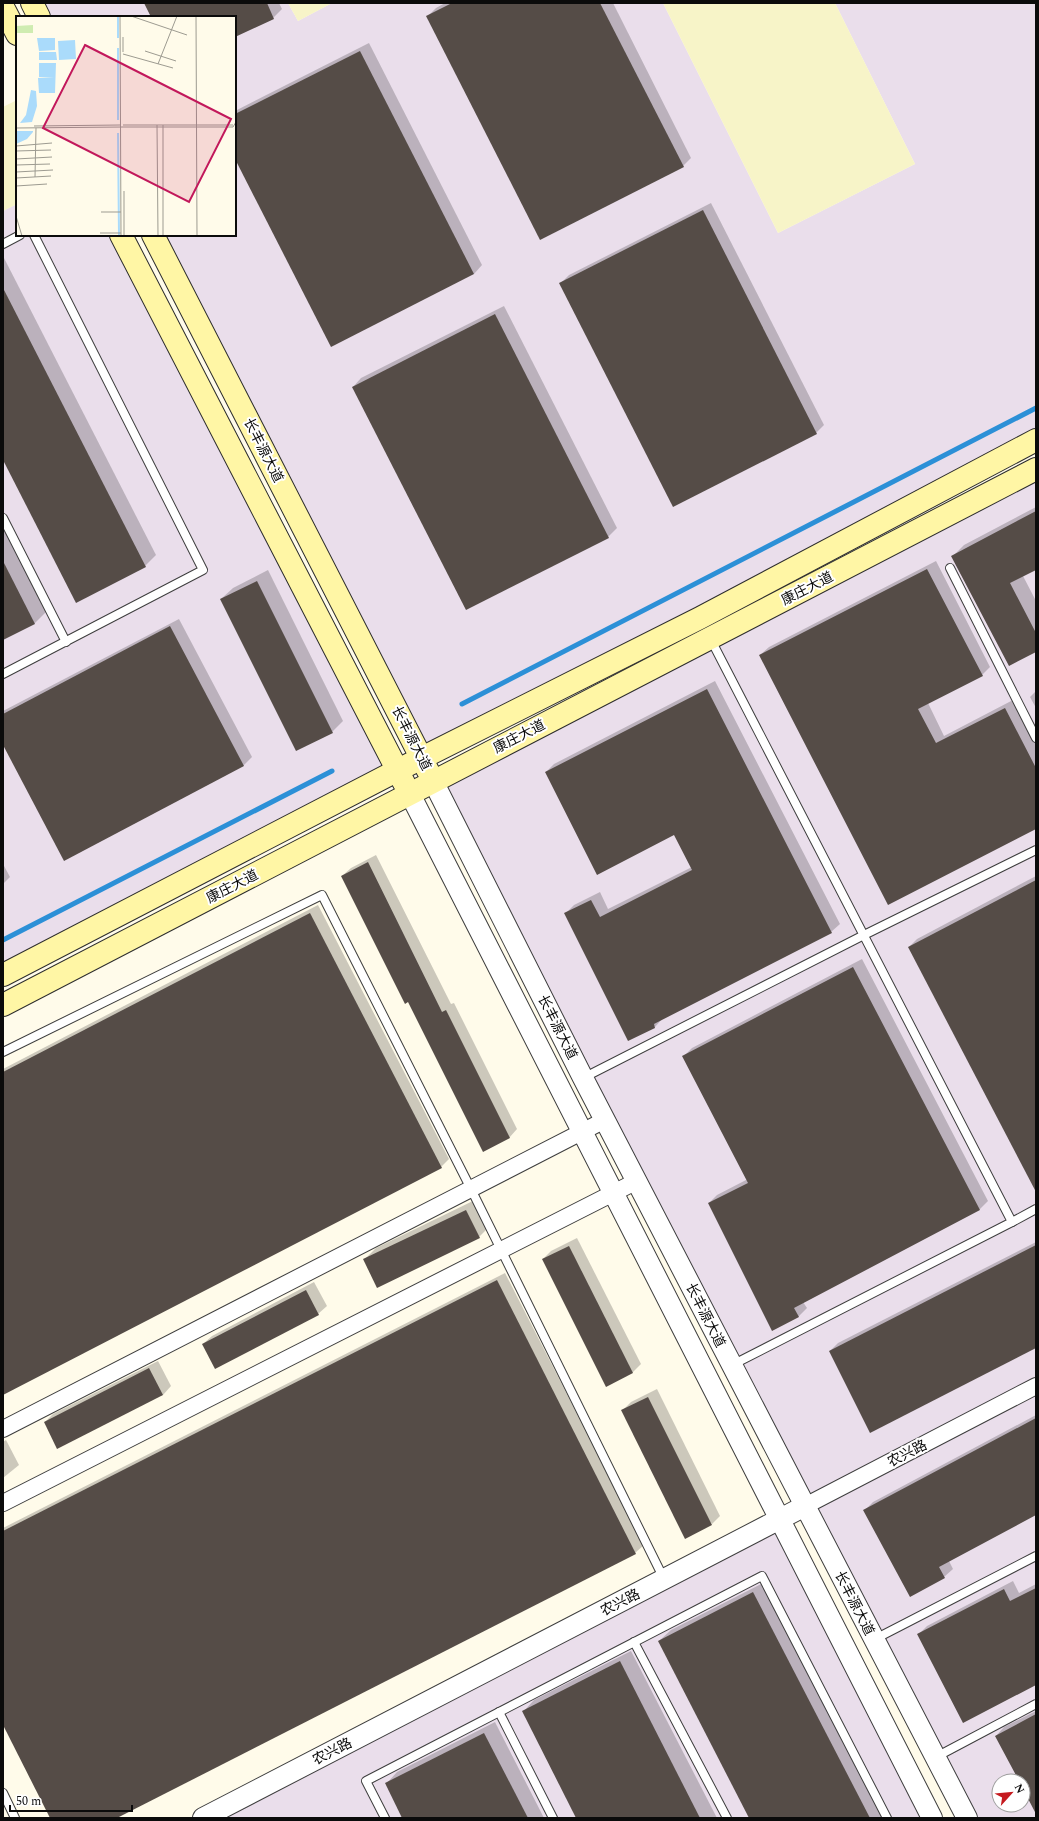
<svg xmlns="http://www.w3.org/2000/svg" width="1039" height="1821" viewBox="0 0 1039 1821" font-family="Spectral,'Noto Sans SC',serif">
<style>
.industrial{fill:#eadeeb;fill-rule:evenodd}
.farmland{fill:#f7f4c8}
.shadow{fill:#0003}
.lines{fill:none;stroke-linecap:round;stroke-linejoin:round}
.stream{stroke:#2c90d7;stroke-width:5}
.building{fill:#554c47}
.service-casing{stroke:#3e3e3e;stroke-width:10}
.minor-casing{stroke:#3e3e3e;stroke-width:18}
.tertiary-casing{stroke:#3e3e3e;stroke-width:22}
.secondary-casing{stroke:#2d2d2d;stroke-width:24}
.service{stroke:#fff;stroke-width:8}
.minor{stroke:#fff;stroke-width:16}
.tertiary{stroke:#fff;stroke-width:20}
.secondary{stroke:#fff6a5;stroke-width:22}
.labels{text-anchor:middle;stroke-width:4;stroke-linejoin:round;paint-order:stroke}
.street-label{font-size:14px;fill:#0b0b0b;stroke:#fff}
.inset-river{fill:none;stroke:#aadbfb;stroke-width:2}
.inset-road{fill:none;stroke:#9d9b91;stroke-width:1}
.view{fill:#c2185b;fill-opacity:0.15;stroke:#c2185b;stroke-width:2}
.inset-edge{fill:none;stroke:#0b0b0b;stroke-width:2}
</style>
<rect width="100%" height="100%" fill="#fffbea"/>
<g class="industrial">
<polygon points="32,3 288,3 298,21 332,3 663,3 778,233 915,164 835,3 1036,3 1036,440 422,758 153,235 235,235 235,17 39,17"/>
<polygon points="17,204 17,235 121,235 398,770 3,975 3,211"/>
<path d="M 1036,469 L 1036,1818 L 967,1818 L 433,781 ZM 999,1781 L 1023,1781 L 1023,1805 L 999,1805 Z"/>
<polygon points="780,1519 932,1818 203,1818"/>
</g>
<g class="farmland">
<polygon points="288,3 332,3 298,21"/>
<polygon points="663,3 835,3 915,164 778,233"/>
<polygon points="17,100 17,204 3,211 3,107"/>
</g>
<g class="shadow">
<polygon points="145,3 279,3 282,9 273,18 235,35 235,17 152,17"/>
<polygon points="445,3 613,3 691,158 683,166 428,16 436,8"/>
<polygon points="369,43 482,265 474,274 235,157 235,111"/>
<polygon points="711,203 824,425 816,433 561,283 569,275"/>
<polygon points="4,258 156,555 145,566 3,458 3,259"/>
<polygon points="504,306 617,528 608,537 466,609 353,387 361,378"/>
<polygon points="1036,507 1036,568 1023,576 1036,601 1036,651 953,556 964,545"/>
<polygon points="3,528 46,612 35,623 3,639"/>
<polygon points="936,561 990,667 982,675 928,703 944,736 1013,700 1036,744 1036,828 760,655 769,647"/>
<polygon points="268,570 343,721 332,732 221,599 233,588"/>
<polygon points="179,619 252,757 243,766 3,743 3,711"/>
<polygon points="715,681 840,924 831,932 663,1018 655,1027 566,913 574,905 600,892 608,909 692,867 675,834 546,772 554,764"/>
<polygon points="1036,691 1036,708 1030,697"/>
<polygon points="376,855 451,1004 454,1003 517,1129 509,1138 408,1001 342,876 351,868"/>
<polygon points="3,864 10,877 3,884"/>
<polygon points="1036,876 1036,1188 909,947 917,939"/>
<polygon points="318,905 449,1159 441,1167 3,1394 3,1069"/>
<polygon points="862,959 988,1201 980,1209 803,1302 807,1308 798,1317 709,1203 717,1195 748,1179 684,1056 692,1048"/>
<polygon points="477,1199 490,1226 479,1237 364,1260 376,1248"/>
<polygon points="577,1238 641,1364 632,1373 543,1259 551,1251"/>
<polygon points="1036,1242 1036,1346 830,1351 838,1343"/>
<polygon points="505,1273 644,1545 635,1553 115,1818 51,1818 3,1723 3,1528"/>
<polygon points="314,1282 327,1306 318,1314 203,1344 212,1336"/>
<polygon points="158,1361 171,1386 163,1395 45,1422 53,1414"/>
<polygon points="657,1389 720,1516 712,1524 622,1411 631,1402"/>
<polygon points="1036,1415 1036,1514 949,1561 953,1569 944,1577 864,1511 873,1502"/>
<polygon points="6,1440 19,1465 3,1478 3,1442"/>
<polygon points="1013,1581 1019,1593 1036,1584 1036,1684 919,1634 927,1626"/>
<polygon points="765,1582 886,1818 750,1818 659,1641 671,1630"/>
<polygon points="631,1651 717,1818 577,1818 523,1712 534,1700"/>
<polygon points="1036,1711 1036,1812 1023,1787 1023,1781 1020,1781 996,1736 1004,1727"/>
<polygon points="495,1722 544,1818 404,1818 386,1784 397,1772"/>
</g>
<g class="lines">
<g class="stream">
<polyline points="462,704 1036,408"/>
<polyline points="3,940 332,771"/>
</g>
</g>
<g class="building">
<polygon points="144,3 267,3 274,19 235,37 235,17 151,17"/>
<polygon points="452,3 600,3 684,167 540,240 426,16"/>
<polygon points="360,51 474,274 331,347 235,159 235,114"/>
<polygon points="703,210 817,434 673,507 559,283"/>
<polygon points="3,288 146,567 76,603 3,460"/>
<polygon points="495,314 609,538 466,610 352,387"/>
<polygon points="1036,511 1036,570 1010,583 1036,633 1036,652 1009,666 951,556"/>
<polygon points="3,561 35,624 3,640"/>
<polygon points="927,569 983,676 918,709 936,743 1005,708 1036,768 1036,829 888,905 759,655"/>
<polygon points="257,581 333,733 296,751 220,599"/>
<polygon points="170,626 244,766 64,861 3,745 3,714"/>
<polygon points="707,689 832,933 654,1024 655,1028 628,1041 564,913 591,900 600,917 692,870 674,835 597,875 545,772"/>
<polygon points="368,862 442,1012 446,1010 510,1138 483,1152 408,1002 405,1004 341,876"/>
<polygon points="1036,880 1036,1192 908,947"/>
<polygon points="310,913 442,1168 3,1395 3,1072"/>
<polygon points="853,967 980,1210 794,1308 799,1317 772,1331 708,1203 748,1183 682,1056"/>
<polygon points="466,1210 480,1238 377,1288 363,1259"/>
<polygon points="1036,1245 1036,1348 870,1433 829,1351"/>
<polygon points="569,1246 633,1373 606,1387 542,1259"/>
<polygon points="497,1280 636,1554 117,1818 50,1818 3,1725 3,1531"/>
<polygon points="306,1290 319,1315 215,1369 202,1344"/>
<polygon points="149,1368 163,1395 57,1449 44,1422"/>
<polygon points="648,1397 712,1525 685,1539 621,1410"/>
<polygon points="1036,1418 1036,1515 939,1567 945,1578 910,1597 863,1510"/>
<polygon points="1036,1588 1036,1685 963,1723 917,1634 1004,1589 1010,1601"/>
<polygon points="753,1592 870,1818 749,1818 658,1641"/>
<polygon points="620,1661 700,1818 576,1818 522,1711"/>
<polygon points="1036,1714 1036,1814 1023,1789 1023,1781 1019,1781 995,1736"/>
<polygon points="484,1733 528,1818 402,1818 385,1783"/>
</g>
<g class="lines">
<defs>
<g id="service">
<polyline points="3,244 20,235"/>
<polyline points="3,518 66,642"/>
<polyline points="950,568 1036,738"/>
<polyline points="710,638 1012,1222 732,1365"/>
<polyline points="3,674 203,570 34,235"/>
<polyline points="3,1052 322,895 471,1189 664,1579"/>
<polyline points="583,1078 864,935 1036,850"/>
<polyline points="1012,1222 1036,1209"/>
<polyline points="875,1639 1036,1556"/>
<polyline points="634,1642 727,1818"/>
<polyline points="499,1712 553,1818"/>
<polyline points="936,1757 1036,1704"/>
<polyline points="3,1793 15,1818"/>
<polyline points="385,1818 366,1781 762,1576 887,1818"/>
</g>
<g id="minor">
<polyline points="3,1429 605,1120"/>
<polyline points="3,1503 637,1181"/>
<polyline points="805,1506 1036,1386"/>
</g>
<g id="tertiary">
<polyline points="433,781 583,1078 967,1818"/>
<polyline points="410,794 932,1818"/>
<polyline points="203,1818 805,1506"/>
</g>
<g id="secondary">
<polyline points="32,3 39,17"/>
<polyline points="3,7 17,34"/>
<polyline points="121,235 404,783"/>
<polyline points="153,235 428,771"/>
<polyline points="3,975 398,770 700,618 1036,440"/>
<polyline points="3,1005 1036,469"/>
</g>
</defs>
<use href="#service" class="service-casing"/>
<use href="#minor" class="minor-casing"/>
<use href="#tertiary" class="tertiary-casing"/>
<use href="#secondary" class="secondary-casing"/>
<use href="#service" class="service"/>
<use href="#minor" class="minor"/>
<use href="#tertiary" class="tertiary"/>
<use href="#secondary" class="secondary"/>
</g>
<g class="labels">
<g class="street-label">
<text transform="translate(264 450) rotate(63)" y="5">长丰源大道</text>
<text transform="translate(807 588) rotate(-27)" y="5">康庄大道</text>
<text transform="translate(519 736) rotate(-27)" y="5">康庄大道</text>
<text transform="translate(412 738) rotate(63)" y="5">长丰源大道</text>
<text transform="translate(232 886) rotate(-27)" y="5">康庄大道</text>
<text transform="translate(558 1027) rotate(63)" y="5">长丰源大道</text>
<text transform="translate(706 1315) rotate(63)" y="5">长丰源大道</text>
<text transform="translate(907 1453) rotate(-27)" y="5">农兴路</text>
<text transform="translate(620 1602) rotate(-27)" y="5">农兴路</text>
<text transform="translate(855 1603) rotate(63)" y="5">长丰源大道</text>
<text transform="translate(332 1751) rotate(-27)" y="5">农兴路</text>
</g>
</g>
<g transform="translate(16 16)">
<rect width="220" height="220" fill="#fffbea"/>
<path d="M 17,9 L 17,17 L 0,17 L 0,10 Z" fill="#cfecb1"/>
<path d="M 21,22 L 39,22 L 39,34 L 23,35 ZM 59,24 L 60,43 L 43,44 L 42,25 ZM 23,36 L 40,36 L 41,44 L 23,44 ZM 23,47 L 40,47 L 39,77 L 23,77 L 22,62 L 38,61 L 23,61 ZM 15,74 L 20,75 L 21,90 L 16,106 L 4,107 L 10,99 ZM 0,115 L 17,115 L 17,116 L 11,123 L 0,128 Z" fill="#aadbfb"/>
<path class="inset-river" d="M 102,0 L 102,22M 102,32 L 102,104M 102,117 L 103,220"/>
<path class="inset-road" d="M 104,0 L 105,220M 115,0 L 171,19M 180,0 L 181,220M 107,21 L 107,36M 129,35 L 160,45M 107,38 L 157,52M 142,48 L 161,0M 107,109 L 217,109M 141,109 L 142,220M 18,110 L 104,109M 107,111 L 217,111 L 220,106M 0,112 L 107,111M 0,130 L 36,127M 0,135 L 35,134M 0,143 L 36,141M 0,149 L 34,148M 0,156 L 37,154M 19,161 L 20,112M 0,162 L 35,160M 0,170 L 31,168M 108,175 L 108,220M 85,196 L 105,196M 0,200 L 6,220M 84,217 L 105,217M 147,220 L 147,109"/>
<path class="view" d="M 69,29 L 215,103 L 173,186 L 27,112 Z"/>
<rect width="220" height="220" class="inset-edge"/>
</g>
<rect width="1039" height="1821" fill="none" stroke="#0b0b0b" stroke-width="8"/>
<g transform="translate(1011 1793) rotate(63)"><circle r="19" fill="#ffffff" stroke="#9d9d9d"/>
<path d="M0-3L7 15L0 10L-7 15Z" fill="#c51a1f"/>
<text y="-6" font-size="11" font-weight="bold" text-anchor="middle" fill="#0b0b0b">N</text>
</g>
<path d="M10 1805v6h122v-6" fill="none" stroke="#0b0b0b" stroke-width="2"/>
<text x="16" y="1805" font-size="12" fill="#0b0b0b" stroke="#ffffff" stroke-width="3" paint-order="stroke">50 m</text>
</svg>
